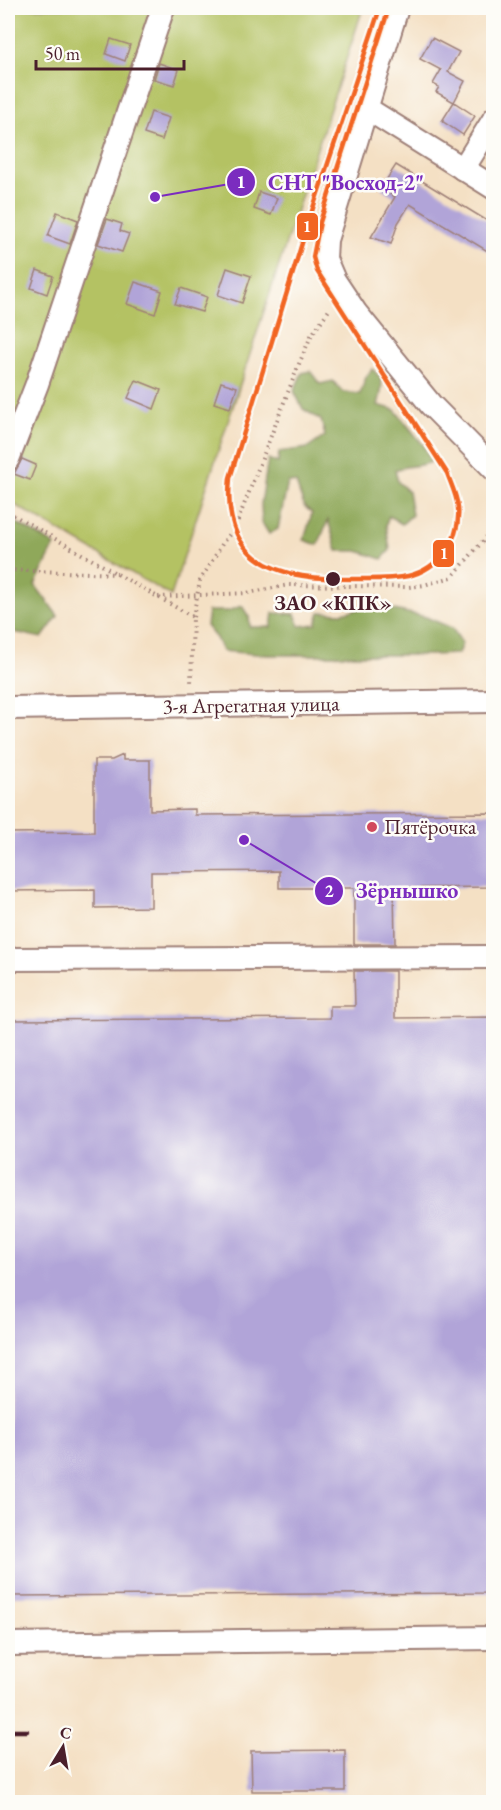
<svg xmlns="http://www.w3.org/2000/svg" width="501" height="1810" viewBox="0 0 501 1810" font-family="'EB Garamond',serif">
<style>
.green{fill:#b4c264;stroke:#7f7048;stroke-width:1.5}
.forest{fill:#8fa85a;stroke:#6c6442;stroke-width:1.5}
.building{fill:#b1a4d8}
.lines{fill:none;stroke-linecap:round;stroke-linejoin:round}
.minor-casing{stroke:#9f8078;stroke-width:26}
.path{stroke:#9f8078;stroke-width:4;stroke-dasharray:1.5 4.5;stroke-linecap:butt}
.minor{stroke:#fff;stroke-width:22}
.rail{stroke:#4a1f2b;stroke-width:4.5}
.tram-1-casing{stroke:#fdfcf7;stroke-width:9}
.tram-1{stroke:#f26522;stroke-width:4.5}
.stop-dot{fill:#4a1f2b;stroke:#fdfcf7;stroke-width:2}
.poi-dot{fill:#d1495b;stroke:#fdfcf7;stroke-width:2}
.labels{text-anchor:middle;stroke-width:5;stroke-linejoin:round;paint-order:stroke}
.stop-label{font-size:21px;font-weight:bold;fill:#4a1f2b;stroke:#fdfcf7}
.street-label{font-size:21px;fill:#4a1f2b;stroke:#fdfcf7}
.poi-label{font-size:21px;fill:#4a1f2b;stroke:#fdfcf7;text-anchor:start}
.leader{fill:none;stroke:#7b2cbf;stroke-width:2}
.callout-dot{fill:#7b2cbf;stroke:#fdfcf7;stroke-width:2}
.mark-label{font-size:18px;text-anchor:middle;font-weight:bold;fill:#fff}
.callout-label{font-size:22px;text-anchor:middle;font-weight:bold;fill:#7b2cbf;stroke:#fdfcf7;stroke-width:5;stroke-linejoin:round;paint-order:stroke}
.line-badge{stroke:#fdfcf7;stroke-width:2}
.badge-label{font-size:16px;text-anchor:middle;font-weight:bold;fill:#fff}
</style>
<rect width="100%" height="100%" fill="#fdfcf7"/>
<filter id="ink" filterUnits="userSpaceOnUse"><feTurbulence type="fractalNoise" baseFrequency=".0167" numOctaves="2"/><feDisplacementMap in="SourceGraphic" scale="12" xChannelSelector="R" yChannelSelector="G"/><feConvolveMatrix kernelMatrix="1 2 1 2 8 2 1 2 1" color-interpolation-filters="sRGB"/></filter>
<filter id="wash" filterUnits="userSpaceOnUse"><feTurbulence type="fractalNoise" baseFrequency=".008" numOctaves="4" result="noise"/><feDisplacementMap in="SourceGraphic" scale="24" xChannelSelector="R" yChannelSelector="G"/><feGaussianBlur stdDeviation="1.35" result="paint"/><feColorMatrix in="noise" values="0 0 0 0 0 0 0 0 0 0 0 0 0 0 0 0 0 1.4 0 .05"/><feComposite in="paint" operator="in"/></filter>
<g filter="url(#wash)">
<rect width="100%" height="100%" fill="#f4e0c4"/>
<polygon class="green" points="8,8 363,8 171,596 8,501"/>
<g class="forest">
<path d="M 372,369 C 386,380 382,389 378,405 L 395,410 L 424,446 L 431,462 C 419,467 407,465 395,470 L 398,482 L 408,491 L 412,515 L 402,524 L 389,516 L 386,525 L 390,550 L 382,559 L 358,551 L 337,551 L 328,520 L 318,545 L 304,540 L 312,513 L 304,506 L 296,483 L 288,482 L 278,529 L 269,534 L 262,523 L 261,504 L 268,459 L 278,463 L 279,452 L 308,448 L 325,436 L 321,420 L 303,409 L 294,391 L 302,373 L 310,371 L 320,384 L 333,381 L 343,392 L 360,394 L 366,377 Z"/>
<polygon points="8,518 55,545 35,585 58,616 42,638 8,631"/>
<polygon points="242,606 249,617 250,627 271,627 273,613 295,614 300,626 316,624 320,612 342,613 363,608 394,610 426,617 452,628 462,643 458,654 432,655 267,655 222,651 216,638 206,626 208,611 228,611"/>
</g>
<g id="blocks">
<g class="building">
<polygon points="432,38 459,52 448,72 465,81 454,102 475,116 463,135 442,121 454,102 436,92 439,87 433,84 441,70 420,59"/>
<polygon points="111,39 130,45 125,61 106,54"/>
<polygon points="159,63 179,70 174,85 154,79"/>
<polygon points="151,112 169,118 162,140 144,134"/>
<polygon points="396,165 494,225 494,255 410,204 398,223 391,244 371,237 395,197 381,188"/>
<polygon points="259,192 277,198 271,215 254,209"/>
<polygon points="57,212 78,220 70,244 48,236"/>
<polygon points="107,219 122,224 120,231 129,234 122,252 98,244"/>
<polygon points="227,268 251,276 242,303 218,295"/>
<polygon points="37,270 53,276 47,294 31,288"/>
<polygon points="135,282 162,291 155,314 127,304"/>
<polygon points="181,288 207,297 202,312 175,304"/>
<polygon points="136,380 161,390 154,409 128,398"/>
<polygon points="221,382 237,387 230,408 214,403"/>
<polygon points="22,459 36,465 30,480 14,474"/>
<polygon points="123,755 123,760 150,760 150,810 195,809 195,815 494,813 494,887 394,888 395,944 354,944 354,888 279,888 279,871 151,872 151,907 95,908 95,890 8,891 8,833 94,832 94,760 112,760"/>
<polygon points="354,971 395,971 395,1018 494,1017 494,1593 8,1596 8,1020 330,1018 330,1006 355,1006"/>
<polygon points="345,1750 345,1791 252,1791 251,1751"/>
</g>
</g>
</g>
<g filter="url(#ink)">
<use href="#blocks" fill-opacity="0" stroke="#9f8078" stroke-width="1.5"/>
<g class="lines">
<defs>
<g id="minor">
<polyline points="397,8 326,240 325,259 334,280 356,313 431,405 494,469"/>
<polyline points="366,108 494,188"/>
<polyline points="463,169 494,119"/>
<polyline points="8,459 37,384 163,8"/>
<polyline points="8,708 494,701"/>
<polyline points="8,959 494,957"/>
<polyline points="8,1644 494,1638"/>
</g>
</defs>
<use href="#minor" class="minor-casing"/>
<g class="path">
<polyline points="8,512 193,617 191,685"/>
<polyline points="8,570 117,574"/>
<polyline points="158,597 247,593 289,585 409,587 424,585 452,577 494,528"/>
<polyline points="193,617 200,581 224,541 235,528 299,364 311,336 329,310"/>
</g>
<use href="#minor" class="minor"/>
<polyline class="rail" points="8,1731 27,1731"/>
<defs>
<path id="tram-1" d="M 380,8 L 310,217 L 230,478 C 227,507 231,538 255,557 C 282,578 321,579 353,579 C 371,579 390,580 408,576 C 438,569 461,540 458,508 C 457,496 451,484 447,473 L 317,271 L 313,257 L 320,222 L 389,8"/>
</defs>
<use href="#tram-1" class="tram-1-casing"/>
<use href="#tram-1" class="tram-1"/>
</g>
</g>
<circle class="stop-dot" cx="333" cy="579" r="8"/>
<circle class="poi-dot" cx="372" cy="827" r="6"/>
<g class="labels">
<g class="stop-label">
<text x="333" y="610">ЗАО «КПК»</text>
</g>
<g class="street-label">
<text transform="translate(251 705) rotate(-1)" y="7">3-я Агрегатная улица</text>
</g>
<g class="poi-label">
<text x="384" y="834">Пятёрочка</text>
</g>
</g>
<path class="leader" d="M155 197L241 182M244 840L329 891"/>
<g class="callout-dot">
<circle cx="155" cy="197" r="6"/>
<circle cx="244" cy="840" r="6"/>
<circle cx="241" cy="182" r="15"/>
<circle cx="329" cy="891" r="15"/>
</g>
<g class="mark-label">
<text x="241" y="188">1</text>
<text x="329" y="897">2</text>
</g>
<g class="callout-label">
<text x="346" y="190">СНТ "Восход-2"</text>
<text x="407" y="898">Зёрнышко</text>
</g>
<g class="line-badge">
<rect x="296" y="212" width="23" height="29" rx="6" fill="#f26522"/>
<rect x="432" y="539" width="23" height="29" rx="6" fill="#f26522"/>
</g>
<g class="badge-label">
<text x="307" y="232">1</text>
<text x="444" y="559">1</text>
</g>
<rect width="501" height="1810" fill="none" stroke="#fdfcf7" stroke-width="30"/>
<g transform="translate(63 1747) rotate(11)" stroke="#fdfcf7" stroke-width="4.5" paint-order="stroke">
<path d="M0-4.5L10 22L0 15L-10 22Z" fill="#4a1f2b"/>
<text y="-9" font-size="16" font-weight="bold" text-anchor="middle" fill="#4a1f2b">С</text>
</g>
<path d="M36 60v9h148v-9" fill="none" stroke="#4a1f2b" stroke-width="3"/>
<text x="45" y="60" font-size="18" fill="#4a1f2b" stroke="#fdfcf7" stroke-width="4.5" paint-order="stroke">50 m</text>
</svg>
